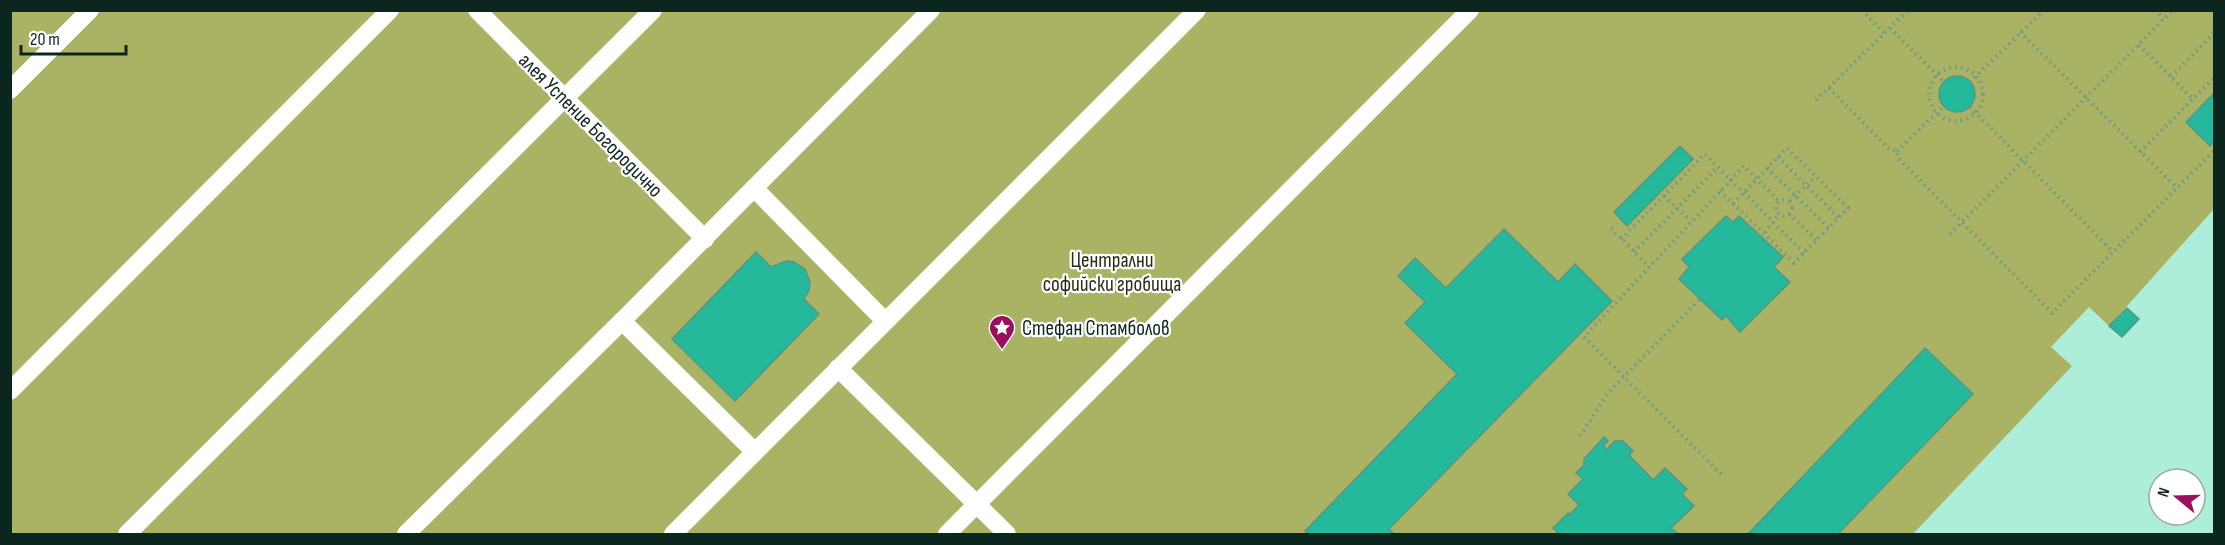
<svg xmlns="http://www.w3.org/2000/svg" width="2225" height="545" viewBox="0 0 2225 545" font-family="'Sofia Sans Condensed',sans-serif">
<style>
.green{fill:#aab363}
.building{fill:#23b99a;stroke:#579684;stroke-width:1.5}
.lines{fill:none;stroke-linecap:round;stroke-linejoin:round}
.path{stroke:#699a8b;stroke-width:4;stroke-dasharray:1.5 4.5;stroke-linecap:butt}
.lane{stroke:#fff;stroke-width:18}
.labels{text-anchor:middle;stroke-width:4.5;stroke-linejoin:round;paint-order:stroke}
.street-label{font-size:21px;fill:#0b261f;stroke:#fff}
.park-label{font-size:21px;fill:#292b15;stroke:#fff}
.poi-label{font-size:21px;fill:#0b261f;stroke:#fff;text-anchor:start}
</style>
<rect width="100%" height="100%" fill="#adeeda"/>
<polygon class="green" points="10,11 2214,11 2214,209 2109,326 2089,307 2051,347 2072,366 1913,534 11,534"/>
<g class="building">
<circle cx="1957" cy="94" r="18"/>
<polygon points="2214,93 2214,141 2210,146 2186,122"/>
<polygon points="1680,146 1693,159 1627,226 1614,212"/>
<polygon points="1726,216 1733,222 1739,216 1783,257 1774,267 1790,282 1740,332 1726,316 1722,320 1679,279 1689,267 1682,259"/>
<polygon points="1504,229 1558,282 1575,264 1612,301 1389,529 1394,534 1309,534 1305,531 1457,374 1405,323 1425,302 1398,276 1415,258 1446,288"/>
<polygon points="756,252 771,267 786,261 794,262 805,269 810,282 809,290 804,299 819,314 735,401 672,339"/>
<polygon points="2127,308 2139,319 2122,337 2109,326"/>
<polygon points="1925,348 1973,394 1838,534 1748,534"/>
<polygon points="1604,437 1608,441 1603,446 1607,449 1615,441 1623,441 1633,451 1629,455 1653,480 1665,468 1687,489 1682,494 1694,506 1671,528 1678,534 1559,534 1553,528 1568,513 1569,515 1579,505 1568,494 1583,479 1576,473 1584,465 1584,459"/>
</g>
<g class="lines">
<g class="path">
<polyline points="1862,10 1884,33"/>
<polyline points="2155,10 2164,19"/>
<polyline points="1890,28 1944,82"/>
<polyline points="2020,32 2177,188"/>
<polyline points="2139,45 2193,99"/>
<circle cx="1956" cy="94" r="27"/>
<polyline points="2171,77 2214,33"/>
<polyline points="1970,82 2044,10"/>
<polyline points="1829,88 1888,148 1897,151 1898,158 2052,313 2214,151"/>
<polyline points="1816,100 1908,10"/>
<polyline points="1970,107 2113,252"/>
<polyline points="1897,151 1943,107"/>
<polyline points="2140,152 2214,78"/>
<polyline points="1778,157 1839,218"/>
<polyline points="1767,168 1829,228"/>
<polyline points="1720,191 1794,263 1848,208 1787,148 1733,204"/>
<polyline points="1664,196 1691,221"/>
<circle cx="1784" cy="208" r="8"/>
<polyline points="1790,201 1816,176"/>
<polyline points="1789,214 1817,240"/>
<polyline points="1611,228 1649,267"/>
<polyline points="1950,234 2173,10"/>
<polyline points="1761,237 1779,214"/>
<polyline points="1621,239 1705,154 1804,253"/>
<polyline points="1634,252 1718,167"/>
<polyline points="1580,436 1609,392 1700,299"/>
<polyline points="1721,474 1584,337 1744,166 1779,201"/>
</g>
<g class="lane">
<polyline points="477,10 705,239"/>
<polyline points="10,90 90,10"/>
<polyline points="754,188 931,10"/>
<polyline points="838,368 1007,534"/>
<polyline points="10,391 390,10"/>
<polyline points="755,452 622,321 754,188 885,321"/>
<polyline points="127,534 653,10"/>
<polyline points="406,534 622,321"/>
<polyline points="673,534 1197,10"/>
<polyline points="947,534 1470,10"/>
</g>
</g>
<defs>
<symbol id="sight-pin" viewBox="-11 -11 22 30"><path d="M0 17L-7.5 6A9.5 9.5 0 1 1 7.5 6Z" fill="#9c0f5e" stroke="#fff"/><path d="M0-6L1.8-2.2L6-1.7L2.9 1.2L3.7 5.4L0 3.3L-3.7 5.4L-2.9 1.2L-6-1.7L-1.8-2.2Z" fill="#fff"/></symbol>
</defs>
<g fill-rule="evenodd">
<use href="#sight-pin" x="987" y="313" width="30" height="40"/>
</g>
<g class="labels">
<g class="street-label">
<text transform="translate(591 125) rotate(45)" y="7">алея Успение Богородично</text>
</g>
<g class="park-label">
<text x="1112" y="267">Централни<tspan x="1112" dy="24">софийски гробища</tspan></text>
</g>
<g class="poi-label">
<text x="1022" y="335">Стефан Стамболов</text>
</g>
</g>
<rect width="2225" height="545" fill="none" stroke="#0b261f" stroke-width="24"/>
<g transform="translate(2177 497) rotate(289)"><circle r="28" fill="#ffffff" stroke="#9da8a5" stroke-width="1.5"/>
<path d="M0-4.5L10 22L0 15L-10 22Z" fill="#9c0f5e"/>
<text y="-9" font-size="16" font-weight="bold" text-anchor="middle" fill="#0b261f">N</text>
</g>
<path d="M21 45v9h105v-9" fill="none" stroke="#0b261f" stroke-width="3"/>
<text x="30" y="45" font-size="18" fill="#0b261f" stroke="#ffffff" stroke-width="4.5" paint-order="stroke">20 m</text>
</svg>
